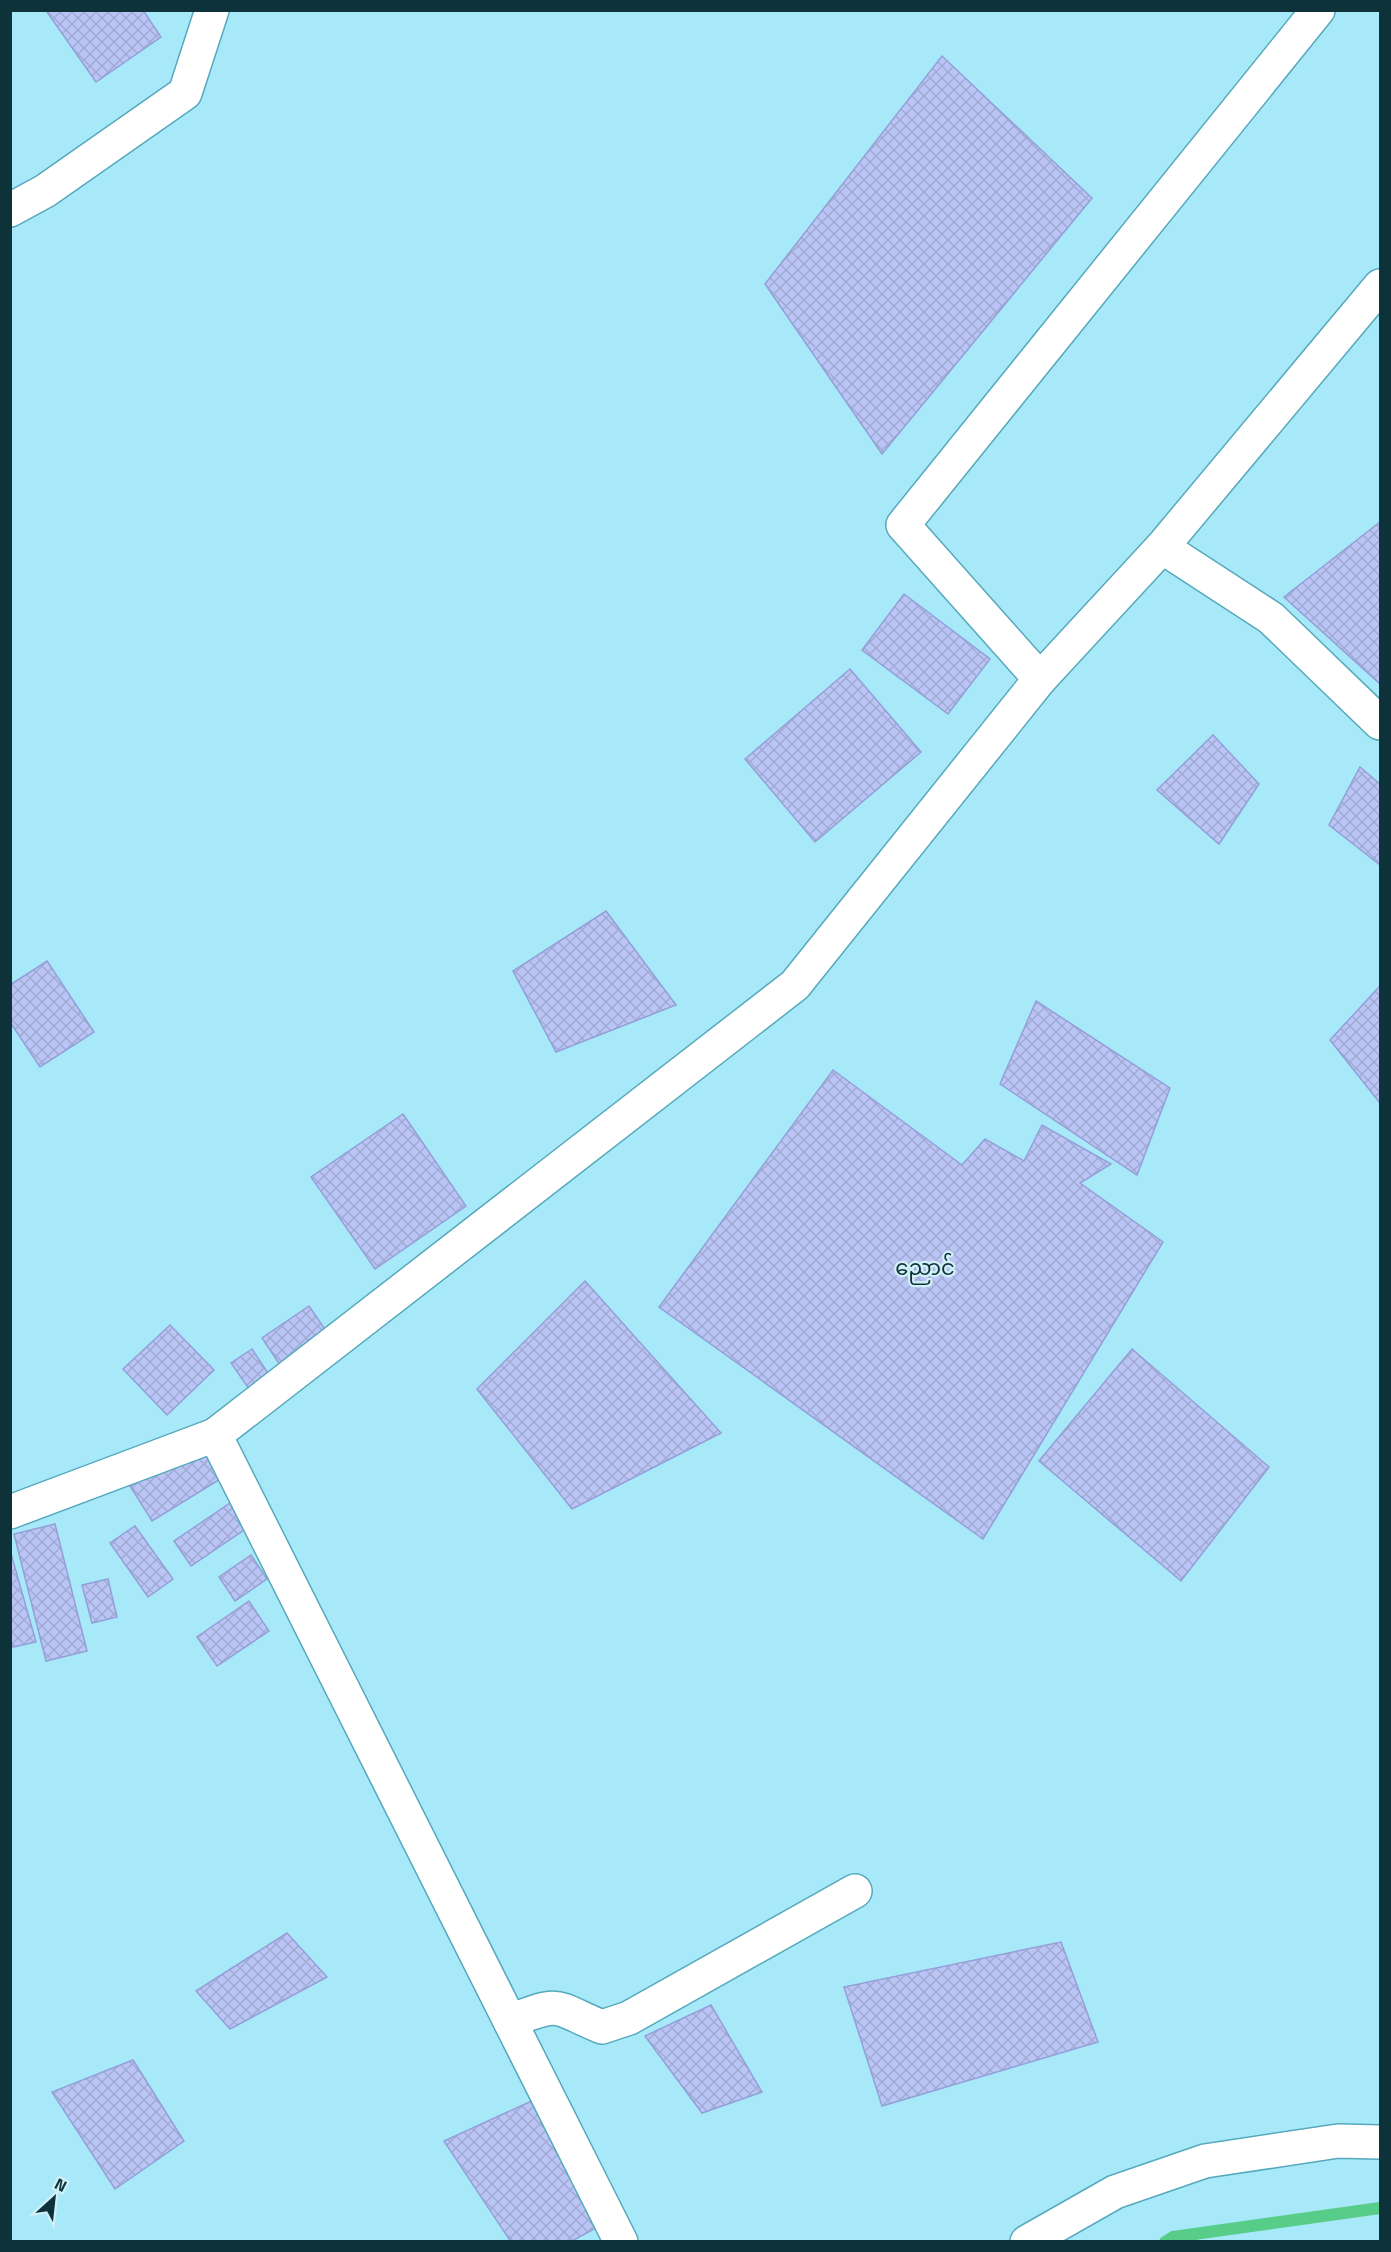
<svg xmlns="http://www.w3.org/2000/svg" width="1391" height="2252" viewBox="0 0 1391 2252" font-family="'Titillium Web','Noto Sans Myanmar',sans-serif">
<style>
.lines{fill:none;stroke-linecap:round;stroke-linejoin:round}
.stream{stroke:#58cd89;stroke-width:12}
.building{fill:url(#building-cross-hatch);stroke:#939fd8;stroke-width:1.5}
.minor-casing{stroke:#56a9bc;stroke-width:36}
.minor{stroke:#fff;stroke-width:33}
.labels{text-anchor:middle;stroke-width:4.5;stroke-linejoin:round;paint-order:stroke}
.quarter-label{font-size:21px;fill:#0e323a;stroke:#d1f0f8}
</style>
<defs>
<pattern id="building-cross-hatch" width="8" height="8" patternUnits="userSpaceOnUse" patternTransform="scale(1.5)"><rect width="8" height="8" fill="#bbc5f5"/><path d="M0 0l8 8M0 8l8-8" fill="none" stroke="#a0aad3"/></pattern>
</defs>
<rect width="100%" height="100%" fill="#a8e9f9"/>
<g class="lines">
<polyline class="stream" points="1165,2242 1173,2237 1380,2208"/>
</g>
<g class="building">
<polygon points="50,10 143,10 161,37 96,82 47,12"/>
<polygon points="942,56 1092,198 882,454 765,284"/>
<polygon points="1380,522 1380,684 1284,597"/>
<polygon points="904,594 990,659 948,714 862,650"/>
<polygon points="850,669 921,752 815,842 745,759"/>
<polygon points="1213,735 1259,784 1219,844 1157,790"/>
<polygon points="1360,767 1380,784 1380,865 1329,825"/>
<polygon points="606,911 676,1005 556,1052 513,971"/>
<polygon points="47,961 94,1032 40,1067 10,1022 10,985"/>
<polygon points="1380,986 1380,1103 1330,1040"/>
<polygon points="1036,1001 1170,1088 1137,1175 1000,1084"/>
<polygon points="833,1070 962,1165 985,1139 1024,1161 1042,1125 1111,1164 1080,1183 1163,1242 983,1539 659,1307"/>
<polygon points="403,1114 466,1206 375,1269 311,1177"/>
<polygon points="585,1281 721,1433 572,1509 477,1389"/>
<polygon points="309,1306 331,1338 284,1371 262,1338"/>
<polygon points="170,1325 214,1370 167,1415 123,1369"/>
<polygon points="252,1349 274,1382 254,1396 231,1363"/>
<polygon points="1132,1349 1269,1467 1181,1581 1039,1461"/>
<polygon points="200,1443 222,1478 152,1521 130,1486"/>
<polygon points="230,1503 247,1528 191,1566 174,1541"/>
<polygon points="55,1524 87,1651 46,1661 14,1534"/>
<polygon points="135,1526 173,1579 148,1597 110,1543"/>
<polygon points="10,1550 36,1642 13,1647 10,1637"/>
<polygon points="251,1555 267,1579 235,1601 219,1577"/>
<polygon points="108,1579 117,1617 92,1623 82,1585"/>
<polygon points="249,1601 269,1631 217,1666 197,1637"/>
<polygon points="287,1933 327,1977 230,2029 196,1991"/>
<polygon points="1061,1942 1098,2042 882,2106 844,1987"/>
<polygon points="711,2005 762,2092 702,2113 645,2036"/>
<polygon points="133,2060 184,2141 115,2189 52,2092"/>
<polygon points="536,2099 598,2227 570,2242 511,2242 444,2141"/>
</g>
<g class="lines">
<defs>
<g id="minor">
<polyline points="10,210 45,191 185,93 212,10"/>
<polyline points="1162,547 1271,618 1380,723"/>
<polyline points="1040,679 1162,547 1380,286"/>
<polyline points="215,1435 621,2242"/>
<polyline points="10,1512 215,1435 795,985 1040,679 903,525 1318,10"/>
<path d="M 510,2021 C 564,2000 553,2007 602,2027 L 629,2018 L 855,1891"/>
<polyline points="1027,2242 1115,2192 1205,2161 1338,2141 1380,2142"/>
</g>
</defs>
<use href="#minor" class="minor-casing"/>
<use href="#minor" class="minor"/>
</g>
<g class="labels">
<g class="quarter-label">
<text x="925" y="1275">ညောင်</text>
</g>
</g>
<rect width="1391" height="2252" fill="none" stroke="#0e323a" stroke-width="24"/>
<g transform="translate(54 2198) rotate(27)" stroke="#d1f0f8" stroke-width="4.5" paint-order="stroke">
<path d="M0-4.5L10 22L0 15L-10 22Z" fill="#0e323a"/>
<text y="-9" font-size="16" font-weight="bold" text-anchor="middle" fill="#0e323a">N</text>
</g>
</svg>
